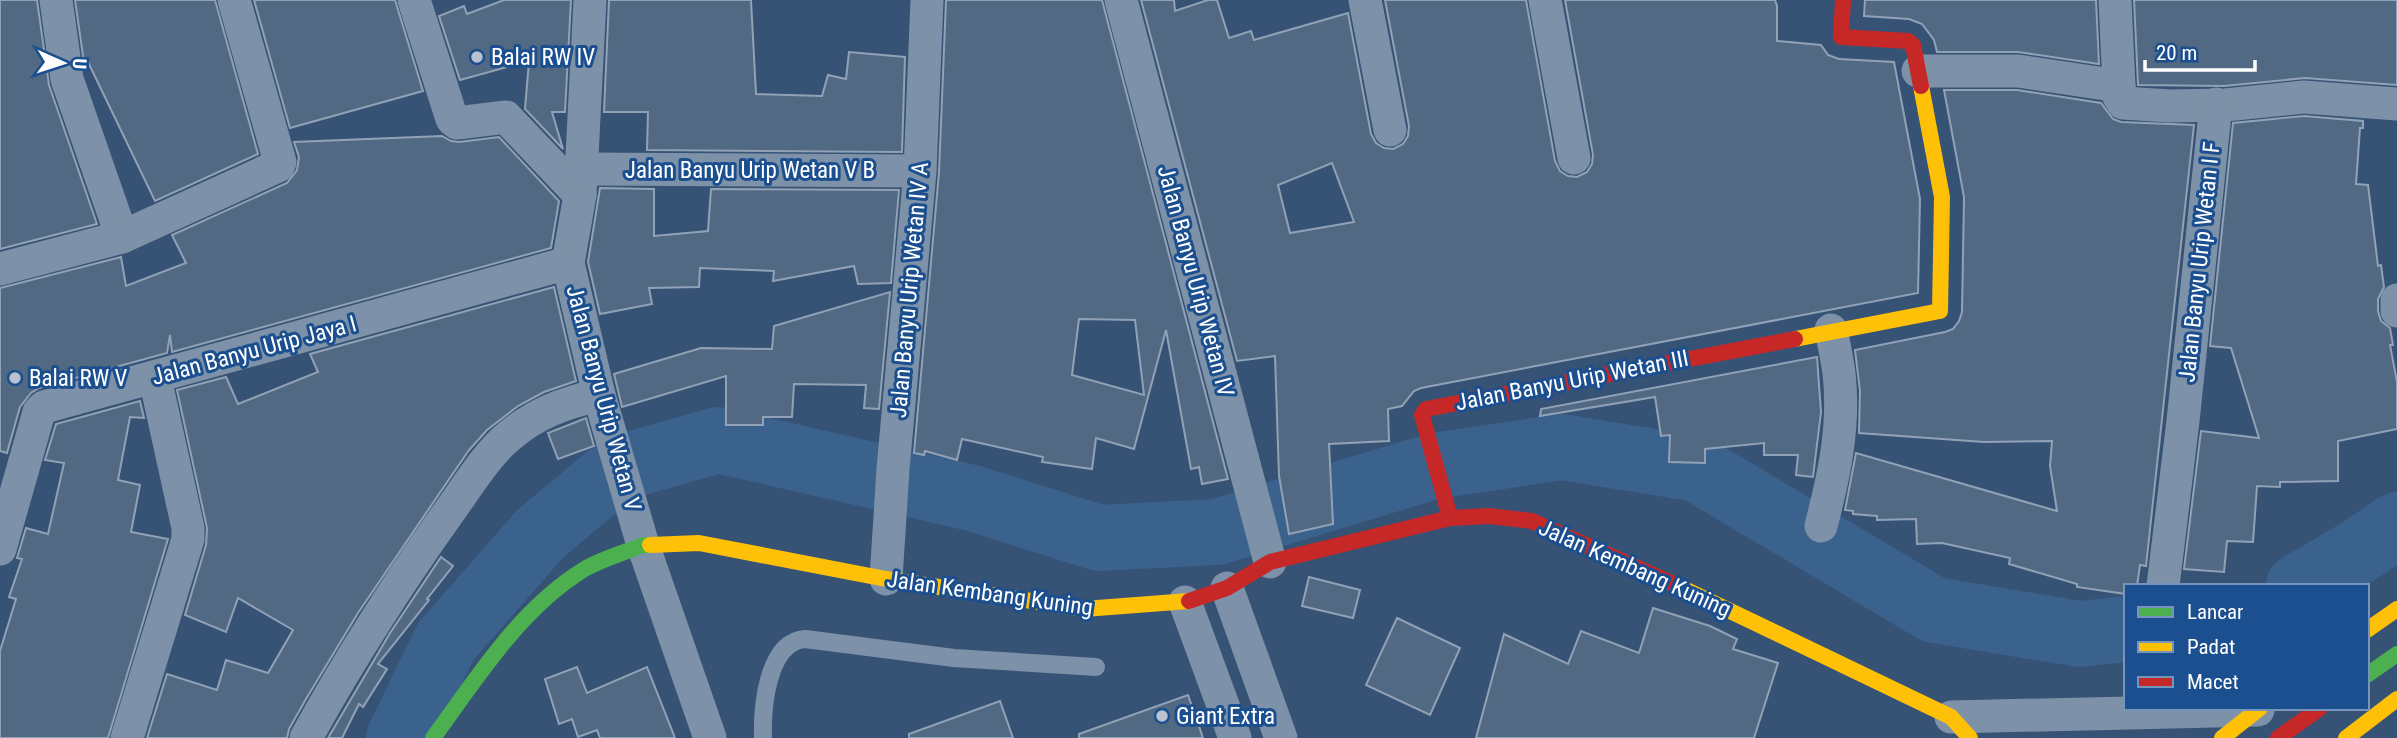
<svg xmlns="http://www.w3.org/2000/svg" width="2397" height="738" viewBox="0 0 2397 738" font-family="'Roboto Condensed',sans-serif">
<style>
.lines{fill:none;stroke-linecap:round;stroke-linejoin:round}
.river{stroke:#3b618d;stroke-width:66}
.building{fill:#526984;stroke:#92a2b6;stroke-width:2;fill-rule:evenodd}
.lane{stroke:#7d92a8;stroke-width:18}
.street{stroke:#7d92a8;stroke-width:33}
.fast{stroke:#4caf50;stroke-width:16}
.slow{stroke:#ffc107;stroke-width:16}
.jam{stroke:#c62828;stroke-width:16}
.poi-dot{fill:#b9c2ce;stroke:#1b4f8f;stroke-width:2.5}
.labels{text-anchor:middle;stroke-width:6;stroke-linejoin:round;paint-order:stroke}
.poi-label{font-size:23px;fill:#fff;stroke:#1b4f8f;text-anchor:start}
.street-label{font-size:23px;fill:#fff;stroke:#1b4f8f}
</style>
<rect width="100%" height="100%" fill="#365274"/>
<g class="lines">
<g class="river">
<polyline points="2299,586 2359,551 2397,525"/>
<polyline points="399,738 446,641 541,533 619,468 718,440 972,498 1099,538 1217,532 1434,466 1562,447 1697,469 1934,610 2080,634 2126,629"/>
</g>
</g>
<g class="building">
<polygon points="0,0 37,0 49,85 97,224 0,249"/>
<polygon points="75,0 215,0 258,154 155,201 88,62 84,63"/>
<polygon points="254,0 395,0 423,91 290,128"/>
<polygon points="504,0 571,0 565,112 552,112 563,149 525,109 529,61 460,80 439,16 464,6 467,14"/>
<polygon points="609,0 751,0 756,94 822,96 828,75 846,79 849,52 905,57 902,152 647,150 648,112 604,112"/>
<path d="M 946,0 L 1102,0 L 1228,479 L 1202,484 L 1199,467 L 1191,469 L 1166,330 L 1134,449 L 1096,438 L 1092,469 L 1042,462 L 1043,457 L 962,439 L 957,460 L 925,451 L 924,455 L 914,453 L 939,172 ZM 1079,319 L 1135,320 L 1144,395 L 1072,375 Z"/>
<path d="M 1141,0 L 1174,0 L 1175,11 L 1208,0 L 1217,0 L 1229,38 L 1251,31 L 1254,40 L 1348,13 L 1371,134 L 1376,143 L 1384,148 L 1393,149 L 1403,144 L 1408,136 L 1409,126 L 1385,0 L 1526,0 L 1555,161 L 1560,171 L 1568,176 L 1577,177 L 1587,172 L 1592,164 L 1593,155 L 1565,0 L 1775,0 L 1777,6 L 1777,41 L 1821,45 L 1828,55 L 1839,59 L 1894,62 L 1920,199 L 1918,293 L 1421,388 L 1414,391 L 1402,406 L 1388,409 L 1389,441 L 1329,444 L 1333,524 L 1289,534 L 1279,476 L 1275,356 L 1237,361 ZM 1332,163 L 1354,222 L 1290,233 L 1278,185 Z"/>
<polygon points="1865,0 2096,0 2099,64 2018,52 1937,52 1934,40 1922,24 1909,19 1864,16"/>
<polygon points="2134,0 2397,0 2397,85 2305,78 2224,86 2138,85"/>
<polygon points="1944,90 2017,90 2101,103 2113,119 2121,122 2194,125 2146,566 2140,565 2137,586 2126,586 2126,594 2077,587 2077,584 2009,564 2010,558 1942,543 1917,544 1916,519 1877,520 1877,516 1853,514 1853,511 1845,510 1856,453 2057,511 2050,466 2052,441 1984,442 1859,433 1860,391 1855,350 1945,332 1953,329 1959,321 1962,312 1964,197"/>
<polygon points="2304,116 2363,121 2363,128 2360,128 2356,184 2368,185 2378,266 2381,265 2384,287 2378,299 2378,311 2381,321 2390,328 2393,345 2390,345 2397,382 2397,429 2338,441 2338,481 2280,482 2280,487 2257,486 2253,542 2227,541 2224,572 2184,569 2201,431 2259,438 2231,348 2210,346 2233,123"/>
<polygon points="442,136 451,141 459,142 499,137 559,201 551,248 172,352 170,335 167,353 39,388 31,393 20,407 7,453 0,451 0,288 121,257 126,286 186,263 172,235 287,183 297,170 299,157 294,142"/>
<polygon points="600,188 654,189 654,236 708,231 711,189 899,190 891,283 858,284 854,266 773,281 774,271 700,268 699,287 649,288 652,304 600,314 588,262"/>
<polygon points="554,287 576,381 544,392 518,406 487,430 469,450 358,613 306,699 289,729 287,738 147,738 167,674 217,690 226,660 268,673 293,630 238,598 226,632 185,615 206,545 207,528 177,390 226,377 238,404 318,372 310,354"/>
<polygon points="890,292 879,409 864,408 866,385 794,384 792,417 763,417 763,425 726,425 726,376 622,407 614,374 701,348 772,349 774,326"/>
<polygon points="1817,357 1821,412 1813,477 1796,475 1798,455 1764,455 1764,443 1705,449 1705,463 1669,462 1670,435 1661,436 1655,397 1540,416 1541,409"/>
<polygon points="140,401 144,418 130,417 118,480 140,485 131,532 168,539 108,738 0,738 0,651 16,599 9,597 22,559 17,558 26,528 48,534 64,463 45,460 56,424"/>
<polygon points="586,418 594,446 558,459 548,433"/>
<polygon points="441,557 453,566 427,599 429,600 378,664 387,669 363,707 359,704 342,738 328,738 390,633"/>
<polygon points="1309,577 1360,590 1353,618 1302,606"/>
<polygon points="1653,608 1710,626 1737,639 1733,649 1778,663 1754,738 1476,738 1504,634 1568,664 1581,631 1639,653"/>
<polygon points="1397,618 1460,648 1430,715 1366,685"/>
<polygon points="577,667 587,693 647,667 675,738 600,738 597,730 578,737 572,719 559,724 545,679"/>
<polygon points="1188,695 1203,738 1079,738 1079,734"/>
<polygon points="1000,701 1013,738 909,738 909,734"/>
</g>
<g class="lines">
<path class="lane" d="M 763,738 C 762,708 767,642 805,639 L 954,658 L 1096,667"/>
<g class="street">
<polyline points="56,0 67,79 122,237"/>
<polyline points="414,0 452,119 457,123 506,117 580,195"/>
<polyline points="590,0 580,195 568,263 599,395 643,545 710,738"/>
<polyline points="1121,0 1270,562"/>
<polyline points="1365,0 1390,130"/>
<polyline points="1545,0 1574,158"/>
<polyline points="2115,0 2119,86"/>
<polyline points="1918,71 2018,71 2119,86 2118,95 2123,103 2170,106 2225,105 2304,97 2397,104"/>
<polyline points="580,169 920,171"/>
<polyline points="0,269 122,237 278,166 280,162 234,0"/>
<polyline points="2397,311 2397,300"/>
<path d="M 1821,526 C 1834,476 1845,426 1839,373 C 1837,359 1834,344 1831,330"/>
<polyline points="0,549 39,412 44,407 568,263"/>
<polyline points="886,579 893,469 920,171 927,0"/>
<polyline points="2163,586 2183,421 2216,104"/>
<polyline points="1227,588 1281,738"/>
<polyline points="1185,602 1235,738"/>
<polyline points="1951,717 2258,710"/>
<polyline points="127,738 188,539 188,528 155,378"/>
<path d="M 306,738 C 349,660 397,585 449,512 C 465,490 487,454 508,437 C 536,413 564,403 599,395"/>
</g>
<g class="fast">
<polyline points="2367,675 2397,654"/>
<path d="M 433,738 C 477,678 519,610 583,570 C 601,559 624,553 643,545 L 650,545"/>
</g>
<g class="slow">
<polyline points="1795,339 1940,311 1942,197 1921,86"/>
<polyline points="650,545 699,543 886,579 1084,609 1189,601"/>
<polyline points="1678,586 1951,717 1970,738"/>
<polyline points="2367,630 2397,609"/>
<polyline points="2222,738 2260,708"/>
<polyline points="2346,738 2397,699"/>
</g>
<g class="jam">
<polyline points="1843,0 1841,37 1908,41 1913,45 1921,86"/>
<polyline points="1450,518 1422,415 1426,409 1795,339"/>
<polyline points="1189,601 1227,588 1270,562 1450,518 1489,516 1532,521 1678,586"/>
<polyline points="2278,738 2320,708"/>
</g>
</g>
<g class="poi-dot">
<circle cx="477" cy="57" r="7"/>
<circle cx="15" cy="378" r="7"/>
<circle cx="1162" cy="716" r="7"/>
</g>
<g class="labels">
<g class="poi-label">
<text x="491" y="65">Balai RW IV</text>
<text x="29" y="386">Balai RW V</text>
<text x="1176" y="724">Giant Extra</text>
</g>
<g class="street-label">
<text x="750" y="178">Jalan Banyu Urip Wetan V B</text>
<text transform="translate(2199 262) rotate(-84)" y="8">Jalan Banyu Urip Wetan I F</text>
<text transform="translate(1196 281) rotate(75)" y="8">Jalan Banyu Urip Wetan IV</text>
<text transform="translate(909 290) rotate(-85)" y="8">Jalan Banyu Urip Wetan IV A</text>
<text transform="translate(254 350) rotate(-15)" y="8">Jalan Banyu Urip Jaya I</text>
<text transform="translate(1572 380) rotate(-11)" y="8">Jalan Banyu Urip Wetan III</text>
<text transform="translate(604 398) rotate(75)" y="8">Jalan Banyu Urip Wetan V</text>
<text transform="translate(1635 568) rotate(24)" y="8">Jalan Kembang Kuning</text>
<text transform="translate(990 593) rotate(8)" y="8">Jalan Kembang Kuning</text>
</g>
</g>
<rect x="2124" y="584" width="245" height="126" fill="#1b4f8f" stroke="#7695bc" stroke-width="2"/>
<rect x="2138" y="607" width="35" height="10" fill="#4caf50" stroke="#7695bc" stroke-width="2"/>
<text x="2187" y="619" font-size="21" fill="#ffffff">Lancar</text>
<rect x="2138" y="642" width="35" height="10" fill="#ffc107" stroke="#7695bc" stroke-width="2"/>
<text x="2187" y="654" font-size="21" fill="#ffffff">Padat</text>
<rect x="2138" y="677" width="35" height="10" fill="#c62828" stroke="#7695bc" stroke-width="2"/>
<text x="2187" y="689" font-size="21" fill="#ffffff">Macet</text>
<g transform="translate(63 63) rotate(93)" stroke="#1b4f8f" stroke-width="5" paint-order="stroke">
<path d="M0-5L12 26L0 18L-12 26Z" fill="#ffffff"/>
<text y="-10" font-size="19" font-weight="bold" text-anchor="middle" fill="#ffffff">U</text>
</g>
<path d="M2145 60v10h110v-10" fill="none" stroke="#ffffff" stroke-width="3.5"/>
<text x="2156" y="60" font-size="21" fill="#ffffff" stroke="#1b4f8f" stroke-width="5" paint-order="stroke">20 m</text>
</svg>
